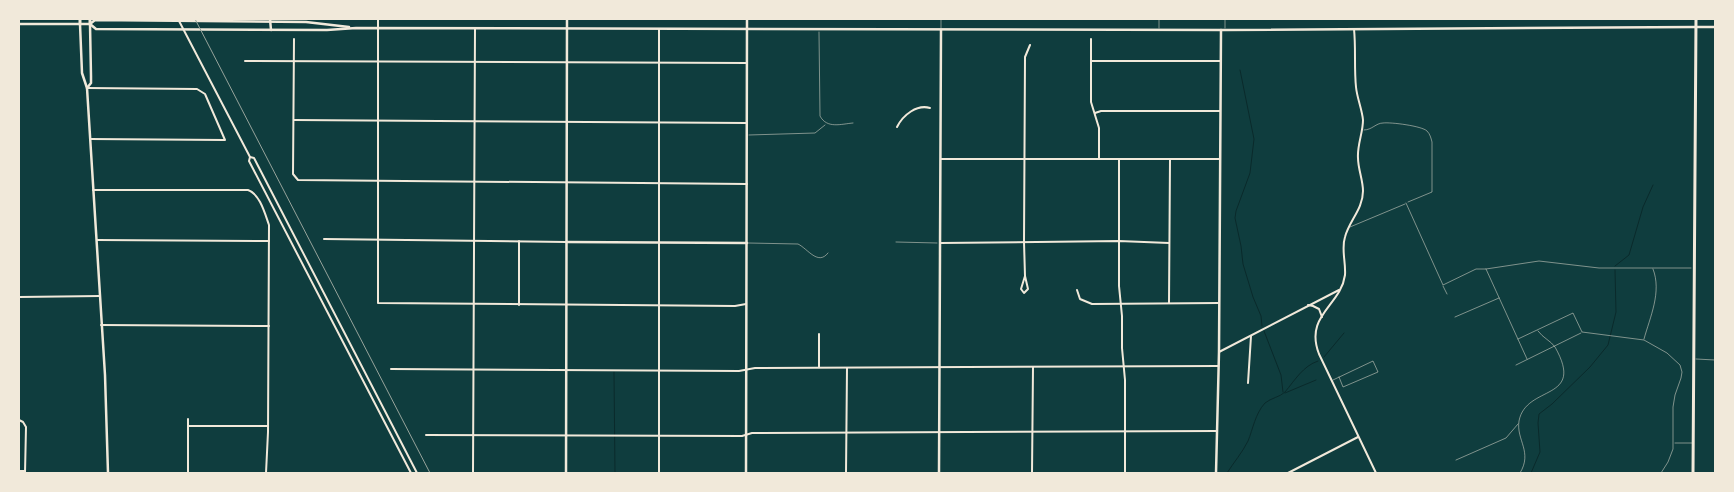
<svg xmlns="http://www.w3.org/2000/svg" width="1734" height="492" viewBox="0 0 1734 492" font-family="Helvetica,sans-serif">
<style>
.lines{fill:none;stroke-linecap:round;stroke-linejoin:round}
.stream{stroke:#0a2a2b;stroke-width:1}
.service{stroke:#f1e9da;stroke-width:0.5}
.minor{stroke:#f1e9da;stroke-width:2}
.tertiary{stroke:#f1e9da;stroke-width:2.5}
.secondary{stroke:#f1e9da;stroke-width:2.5}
.primary{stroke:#f1e9da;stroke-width:3}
.rail{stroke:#97a49c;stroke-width:1}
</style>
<rect width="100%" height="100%" fill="#0f3d3e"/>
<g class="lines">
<g class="stream">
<polyline points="1240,70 1254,139 1250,173 1236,211 1235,218 1241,246 1243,264 1253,297 1261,316 1262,326"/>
<polyline points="1615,266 1629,255 1643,207 1653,185"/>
<polyline points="1264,331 1281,375 1283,392"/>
<polyline points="1324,357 1344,333"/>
<polyline points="614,372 615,473"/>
<polyline points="1285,393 1316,380"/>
<path d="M 1227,473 C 1234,462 1242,453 1248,441 C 1253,429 1255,414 1265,403 C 1271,398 1280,397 1285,392 C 1295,380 1303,366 1318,361"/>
<polyline points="1531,473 1540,452 1538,423 1539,414 1552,404 1590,367 1608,345 1616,312 1615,270"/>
</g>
<g class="service">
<polyline points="1159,19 1159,28"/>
<polyline points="1225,19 1225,28"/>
<polyline points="941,28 941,19"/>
<path d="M 819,32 L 820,116 C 827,129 841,124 853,123"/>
<path d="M 1364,130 C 1372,130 1376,123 1383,123 C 1391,122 1422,126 1427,131 C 1430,134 1431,138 1432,142 L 1432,192 L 1408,202"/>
<polyline points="749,135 815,133 825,125"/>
<polyline points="1406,203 1443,285 1476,269 1486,269 1539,261 1599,268 1691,268"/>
<polyline points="1350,227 1405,204"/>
<polyline points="896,242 937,243"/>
<path d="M 748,243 L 798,244 C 808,249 818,266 828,253"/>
<polyline points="1486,269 1527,359"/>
<polyline points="1443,286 1447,294"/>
<polyline points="1455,317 1499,298"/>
<polyline points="1518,339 1573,313 1582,332 1644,340 1667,353 1680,365 1682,372 1681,378 1675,395 1673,407 1673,449 1668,462 1661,473"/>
<path d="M 1644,339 C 1650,317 1662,292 1653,269"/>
<polyline points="1696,359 1715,360"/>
<polyline points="1516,365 1581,333"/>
<polyline points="1333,380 1373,361 1378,372 1343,387 1339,377"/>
<polyline points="1675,443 1692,443"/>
<polyline points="1456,460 1506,438 1518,424"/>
<path d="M 1520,473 C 1533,452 1516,440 1519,421 C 1526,384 1586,402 1555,347 C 1551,341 1543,338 1538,331"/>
</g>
<g class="minor">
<polyline points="178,19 250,157 249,161 411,473"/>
<polyline points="378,19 378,303 735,306 746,304"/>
<polyline points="659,29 659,473"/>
<path d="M 1354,29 C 1356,48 1354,68 1356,87 C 1357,98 1362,109 1363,120 C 1363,133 1357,145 1358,158 C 1358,169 1363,180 1363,191 C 1363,209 1349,221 1345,237 C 1341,249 1346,262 1345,275 C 1341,306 1304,315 1319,354 L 1376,473"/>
<polyline points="294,39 293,174 298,180 747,184"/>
<polyline points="1091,39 1091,102 1099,128 1099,159"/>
<polyline points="245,61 747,63"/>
<polyline points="1091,61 1220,61"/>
<polyline points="87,88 197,89 205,94 225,140 90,139"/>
<polyline points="1095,113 1101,111 1220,111"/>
<polyline points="294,120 747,123"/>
<path d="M 897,127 C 903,115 917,104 930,108"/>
<polyline points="250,157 254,158 417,473"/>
<polyline points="941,159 1220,159"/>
<polyline points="1119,159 1119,286 1122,316 1122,348 1125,380 1125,473"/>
<path d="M 93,190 L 248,190 C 260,194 265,214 269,225 L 268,432 L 266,473"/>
<polyline points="324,239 566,242"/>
<polyline points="97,240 269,241"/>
<polyline points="519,241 519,305"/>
<polyline points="940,243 1119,241 1169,243"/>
<polyline points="1025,276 1021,289 1024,293 1028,289 1025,276 1024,242 1025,57 1030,45"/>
<polyline points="1077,290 1080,299 1092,304 1219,303"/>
<polyline points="19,297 100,296"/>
<polyline points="1169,303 1170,160"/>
<polyline points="1308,305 1313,306 1319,309 1322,317"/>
<polyline points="19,324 19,297"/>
<polyline points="101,325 269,326"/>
<polyline points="1219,352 1339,290"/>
<polyline points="819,367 819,334"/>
<polyline points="391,369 739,371 755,368 1218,366"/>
<polyline points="1248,383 1251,336"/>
<polyline points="19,420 23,422 26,427 25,473"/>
<polyline points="188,426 268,426"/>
<polyline points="426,435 742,436 752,433 1217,431"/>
<polyline points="19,471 25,471"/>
<polyline points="188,473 188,419"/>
<polyline points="473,473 475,28"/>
<polyline points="846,473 847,368"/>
<polyline points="1032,473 1033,367"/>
<polyline points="1288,473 1358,437"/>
</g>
<g class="tertiary">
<polyline points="270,19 271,30"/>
<polyline points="80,24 82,73 87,88 105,375 108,473"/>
<polyline points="1696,27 1715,27"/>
<polyline points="87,88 91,83 91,76 90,24"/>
<polyline points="566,242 747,243"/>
<polyline points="566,473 567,19"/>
<polyline points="939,473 941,30"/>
<polyline points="1216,473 1219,352 1221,30"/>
</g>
<g class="secondary">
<polyline points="19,24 90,24 95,20 306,22 349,27"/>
<polyline points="90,24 96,29 327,30 356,28 1225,30 1696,27"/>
<polyline points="746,473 747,19"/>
</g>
<g class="primary">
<polyline points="80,19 80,24"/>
<polyline points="90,19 90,24"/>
<polyline points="1693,473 1696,19"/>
</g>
<polyline class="rail" points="195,19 430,473"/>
</g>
<rect width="1734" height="492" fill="none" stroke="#f1e9da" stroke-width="40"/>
</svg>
